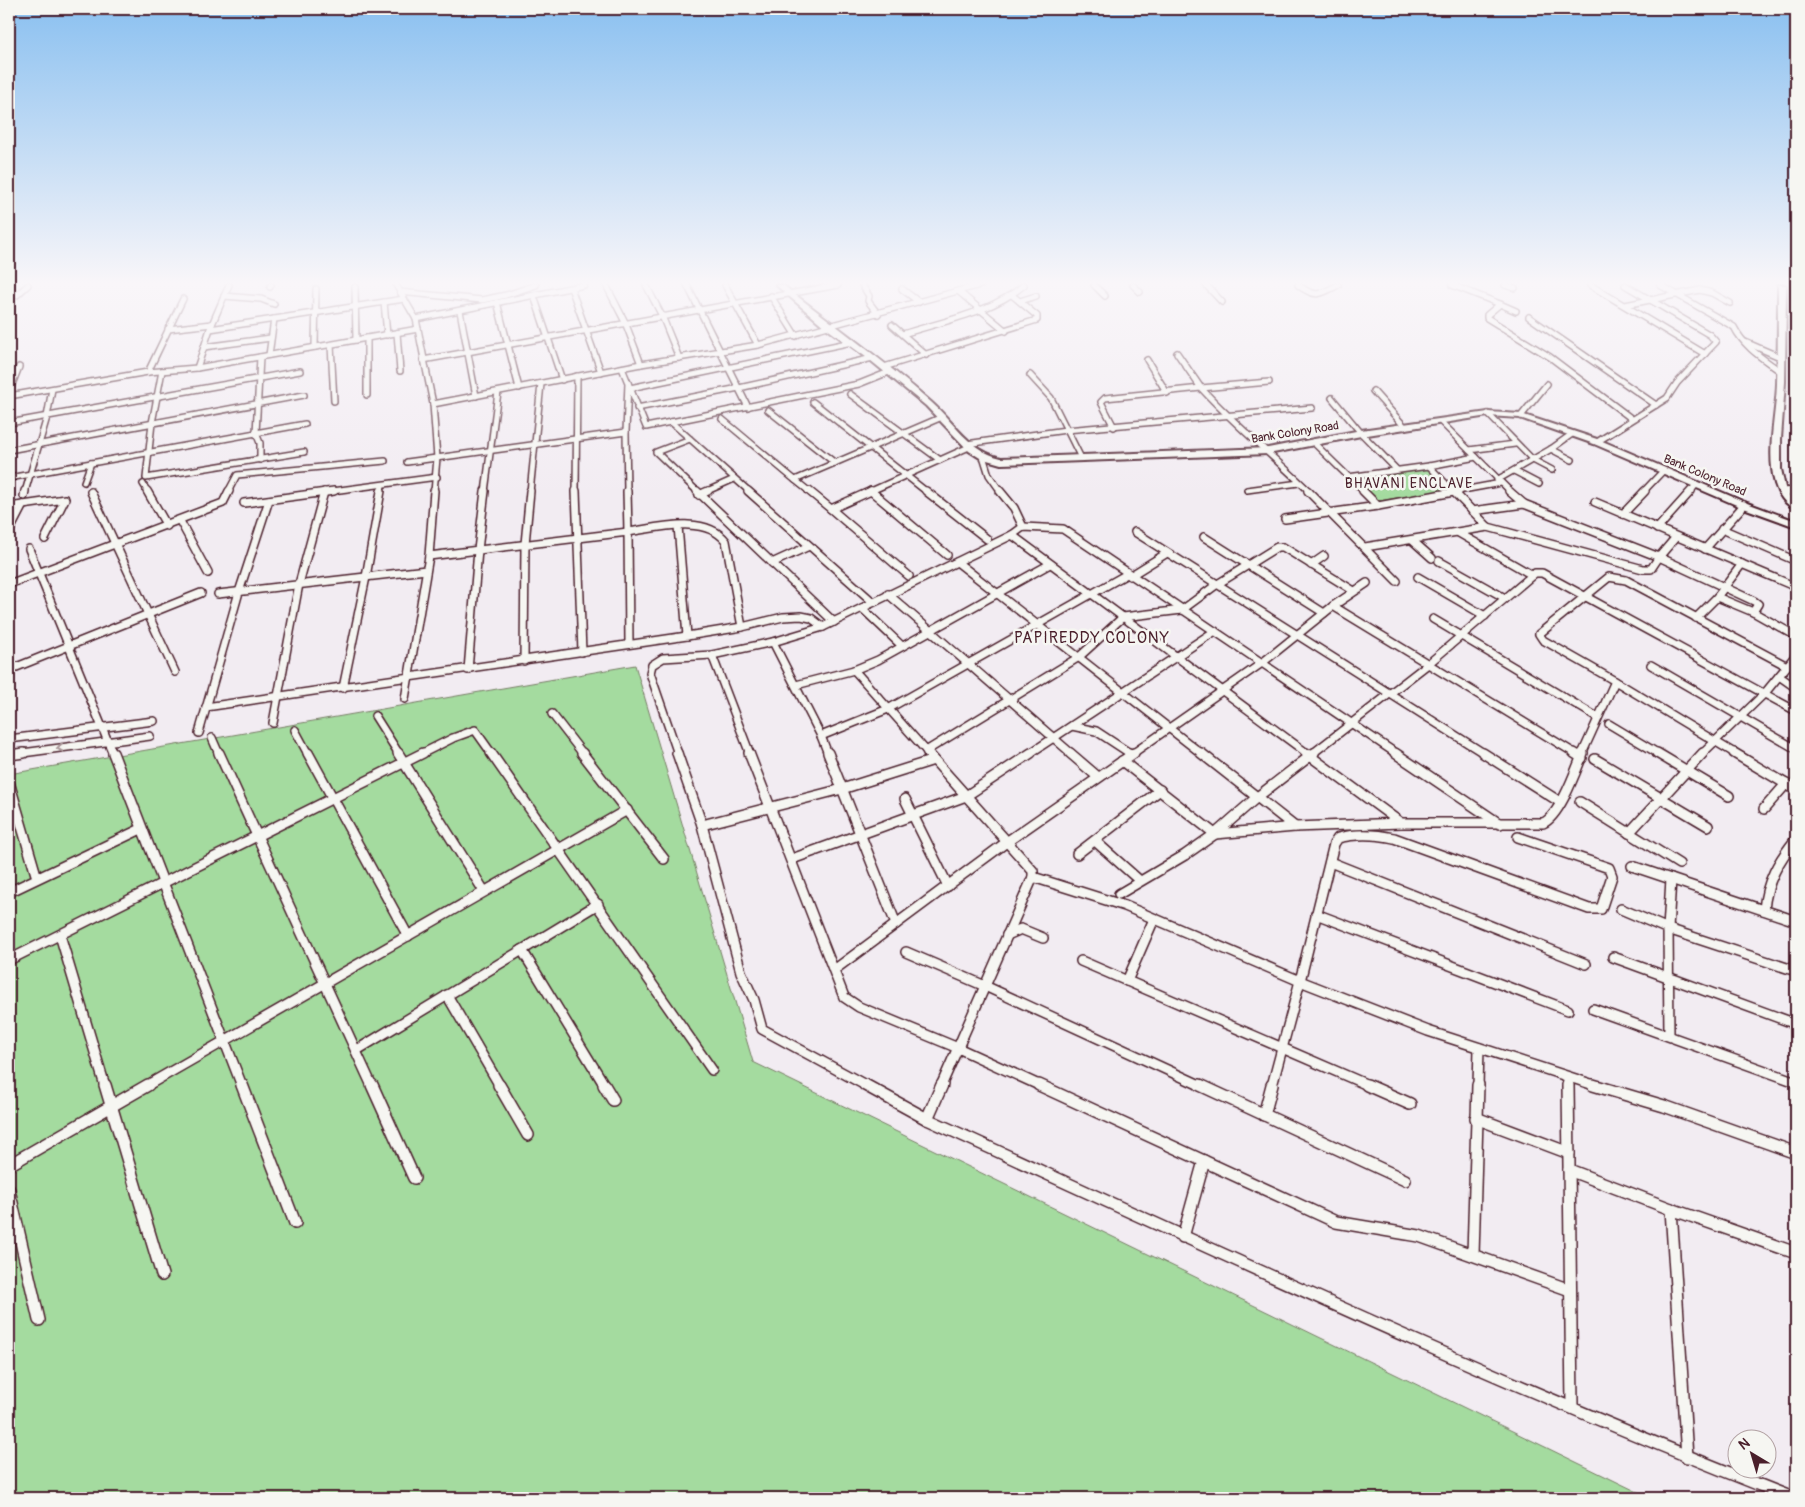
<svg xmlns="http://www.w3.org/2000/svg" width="1805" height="1507" viewBox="0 0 1805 1507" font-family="Pangolin,sans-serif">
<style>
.green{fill:#a4db9f;stroke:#777d65}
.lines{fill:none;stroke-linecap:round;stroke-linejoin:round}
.street-far3-casing{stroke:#4a1f2b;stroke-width:8}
.street-far2-casing{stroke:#4a1f2b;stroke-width:10}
.street-far1-casing{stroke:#4a1f2b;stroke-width:12}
.street-casing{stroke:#4a1f2b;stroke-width:14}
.secondary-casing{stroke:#4a1f2b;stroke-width:4}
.street-far3{stroke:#f6f6f2;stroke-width:5}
.street-far2{stroke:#f6f6f2;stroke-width:7}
.street-far1{stroke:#f6f6f2;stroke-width:9}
.street{stroke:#f6f6f2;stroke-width:11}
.secondary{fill:#f6f6f2;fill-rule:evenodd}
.oneway{stroke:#a99598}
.labels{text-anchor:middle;stroke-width:5;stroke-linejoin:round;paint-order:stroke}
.far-street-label{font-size:12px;fill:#4a1f2b;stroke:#f6f6f2}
.far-neighbourhood-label{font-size:14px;letter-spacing:1px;fill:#4a1f2b;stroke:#f6f6f2}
.neighbourhood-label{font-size:16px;letter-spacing:1px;fill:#4a1f2b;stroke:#f6f6f2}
</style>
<rect width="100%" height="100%" fill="#f2ecf2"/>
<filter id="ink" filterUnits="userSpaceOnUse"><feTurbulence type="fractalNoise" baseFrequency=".02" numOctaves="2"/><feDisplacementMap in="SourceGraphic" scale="10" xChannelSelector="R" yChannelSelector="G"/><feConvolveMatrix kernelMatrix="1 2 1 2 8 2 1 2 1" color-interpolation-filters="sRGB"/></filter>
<g filter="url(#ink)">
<g class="green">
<polygon points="1427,469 1447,490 1378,501 1356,480"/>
<polygon points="635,665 753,1062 1650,1498 9,1498 9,774"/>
</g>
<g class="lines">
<defs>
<g id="street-far3">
<polyline points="396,285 416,319 433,404 437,458 434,492"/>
<polyline points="606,285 625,322 641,364"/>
<polyline points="646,285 662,316 679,358"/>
<polyline points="687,285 748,407"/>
<polyline points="725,285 758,345"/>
<polyline points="862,285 869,296 868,301 878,314"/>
<polyline points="1094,285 1105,296"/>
<polyline points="1133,285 1140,292"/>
<polyline points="1206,285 1222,302"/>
<path d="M 1298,285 C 1315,298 1320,295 1338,285"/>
<polyline points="1452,285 1500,304 1487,315 1487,318 1550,357 1632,419"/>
<polyline points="1505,285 1515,288"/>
<polyline points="1590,285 1705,354"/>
<path d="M 1660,285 L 1734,327 C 1744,347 1762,358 1780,371"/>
<polyline points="270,287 271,285"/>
<polyline points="355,287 356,340"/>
<polyline points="571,288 601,372"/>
<polyline points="902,289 919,302"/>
<polyline points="958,291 1006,331"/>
<polyline points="400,292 482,300 506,295 536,285"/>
<polyline points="17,295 28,285"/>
<polyline points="224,296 261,299 274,304"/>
<polyline points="534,296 562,380"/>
<polyline points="771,296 796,336"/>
<polyline points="1020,301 1036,296"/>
<polyline points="384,302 387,335"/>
<polyline points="497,302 519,388"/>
<polyline points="1500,304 1516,311"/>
<polyline points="1625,305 1700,290 1712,293 1730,303"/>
<polyline points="460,311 476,396"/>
<polyline points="1529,317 1656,405"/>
<polyline points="416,319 584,285"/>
<polyline points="892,325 926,355"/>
<polyline points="168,329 212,324"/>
<polyline points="210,329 404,299"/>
<polyline points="397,333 400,371"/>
<path d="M 903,334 C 943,321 991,313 1024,285"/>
<polyline points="367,338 367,395"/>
<polyline points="1745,342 1780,357"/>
<polyline points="331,345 334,401"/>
<polyline points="204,347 271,338"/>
<polyline points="315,347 316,289"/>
<polyline points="1177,353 1201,388 1269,382"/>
<polyline points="269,355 274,319"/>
<polyline points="260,357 256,433 260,443 260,460"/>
<polyline points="423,360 838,285"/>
<polyline points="1147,360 1167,393"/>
<polyline points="884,367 1037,320 1037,316 1012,295"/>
<polyline points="197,368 210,329 229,285"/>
<polyline points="622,368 646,427 859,384 889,372"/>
<polyline points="162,371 152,423 146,478 304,452"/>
<polyline points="148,372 183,299"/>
<polyline points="1030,375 1051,398 1081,458"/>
<polyline points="630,388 852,342"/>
<polyline points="1373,391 1405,427"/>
<polyline points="9,392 19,367"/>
<polyline points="850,394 940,460"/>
<polyline points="9,396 148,372 197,368 418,329"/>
<polyline points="1332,398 1361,433 1397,470"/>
<polyline points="813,402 927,492"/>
<polyline points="433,404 641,364 758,345 980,285"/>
<polyline points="637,408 739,388 873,358"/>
<polyline points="768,410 835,463"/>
<polyline points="1488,414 1533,460 1552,470"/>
<polyline points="1521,416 1547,384"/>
<polyline points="722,419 795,480"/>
<polyline points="671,422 750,492"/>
<polyline points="1441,422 1511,492"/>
<polyline points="9,423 300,371"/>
<path d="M 1114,427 L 1101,402 L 1105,398 L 1201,388 C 1235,425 1274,457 1310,492"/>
<polyline points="690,439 656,452 698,492"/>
<polyline points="1313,442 1364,492"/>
<polyline points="1597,442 1667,398 1677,383 1716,342 1710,335 1625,285"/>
<polyline points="966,444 1066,430 1312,408"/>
<polyline points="1551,449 1572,460"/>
<polyline points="9,450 304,395"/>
<polyline points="1469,450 1515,444"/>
<polyline points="983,456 989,475 1001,492"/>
<polyline points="407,462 626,432"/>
<polyline points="1429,466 1454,492"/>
<polyline points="1514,471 1539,484"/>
<polyline points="1348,477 1429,466 1476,457"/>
<polyline points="9,478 305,424"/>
<polyline points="1497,480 1551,449 1572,434"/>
<polyline points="84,482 91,463"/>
<polyline points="143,484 148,492"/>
<polyline points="1247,490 1299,483"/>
<polyline points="25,492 47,417 52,389"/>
<polyline points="228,492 237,475 385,461"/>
<polyline points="325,492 437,477"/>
<polyline points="381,492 382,485"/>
<polyline points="485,492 498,392"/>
<polyline points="530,492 541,384"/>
<polyline points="576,492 577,376"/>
<polyline points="627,492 626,432 628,383"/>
<polyline points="705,492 734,479"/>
<polyline points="810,492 795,480 942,417"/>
<polyline points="869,492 969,447"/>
<polyline points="1452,492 1501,483"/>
<polyline points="1643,492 1663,471"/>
<polyline points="1690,492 1696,485"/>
<polyline points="1782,492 1796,491"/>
</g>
<g id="street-far2">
<polyline points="147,491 167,526"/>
<polyline points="576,491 582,652"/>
<path d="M 627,491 L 628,532 C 657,528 705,514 726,541 L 742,627"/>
<polyline points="697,491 834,622"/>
<polyline points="748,491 873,602"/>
<polyline points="809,491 831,509 871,491"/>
<polyline points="871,491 947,555"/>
<polyline points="926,491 987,539"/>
<polyline points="1000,491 1014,508 1023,527"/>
<polyline points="1308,491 1397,581"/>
<polyline points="1363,491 1378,506"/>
<polyline points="1453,491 1488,527"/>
<polyline points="91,492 175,672"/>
<polyline points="1782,492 1796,491"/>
<polyline points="699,495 708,491"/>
<polyline points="24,496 25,491"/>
<polyline points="1595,502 1796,587"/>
<polyline points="244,503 334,491"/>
<polyline points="9,507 65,499 45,539"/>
<polyline points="831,509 909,576"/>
<polyline points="1472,511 1524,504"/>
<polyline points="1623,514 1645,491"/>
<polyline points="1285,519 1378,506 1459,491"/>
<polyline points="180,521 208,573"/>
<polyline points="678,526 687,636"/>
<polyline points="1657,529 1691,491"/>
<polyline points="1722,529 1796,561"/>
<polyline points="9,532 23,505"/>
<polyline points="1135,532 1485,754"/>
<polyline points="1457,532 1532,575"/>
<polyline points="1012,535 1308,754"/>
<polyline points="1204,537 1324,613"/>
<polyline points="1676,537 1659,557 1754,601 1758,604 1753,612"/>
<polyline points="1412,540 1432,558"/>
<polyline points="1365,547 1488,527 1643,569 1651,569 1659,557 1524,504 1509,491"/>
<polyline points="29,549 113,754"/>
<polyline points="1705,549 1744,505"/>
<polyline points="429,556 628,532 629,644"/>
<polyline points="1439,561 1505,598"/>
<polyline points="957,562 1202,754"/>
<polyline points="772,563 809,546"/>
<polyline points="1311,565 1324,556"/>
<polyline points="1130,576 1167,553"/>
<polyline points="1418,577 1485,616"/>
<polyline points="9,584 223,503 229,491"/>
<polyline points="218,594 426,570"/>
<polyline points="888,594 1072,754"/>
<polyline points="1717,597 1742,564"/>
<polyline points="1333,606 1576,754"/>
<polyline points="862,608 902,646"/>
<polyline points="1696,618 1717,597 1753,612 1796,636"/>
<polyline points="1433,619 1597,717"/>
<polyline points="773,642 821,736 828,754"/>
<polyline points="712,655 750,754"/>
<polyline points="524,661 525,544 530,491"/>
<polyline points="1651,665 1796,749"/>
<polyline points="9,670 201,593"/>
<polyline points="468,670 478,550 485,491"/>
<polyline points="854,670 929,754"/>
<polyline points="1779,676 1796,688"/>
<polyline points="1615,681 1543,640 1539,634 1609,577 1626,580 1787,666"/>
<polyline points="796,685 854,670 878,660 1050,564"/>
<polyline points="343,688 366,577 381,491"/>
<polyline points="405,699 429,556 434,491"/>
<polyline points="206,707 687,636 742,627 783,617 801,616 811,618 823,627"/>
<polyline points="552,714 583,754"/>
<polyline points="375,716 399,754"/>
<polyline points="273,723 299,584 324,492"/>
<polyline points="1609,724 1659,754"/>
<polyline points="1072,726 1096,731 1131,754"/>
<polyline points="295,730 308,754"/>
<polyline points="199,733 239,592 269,500"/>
<polyline points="821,736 888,709 1127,574"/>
<polyline points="212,738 219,754"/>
<polyline points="9,739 154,721"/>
<polyline points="926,751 1079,657 1123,617 1182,610 1216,585 1277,547 1283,547 1354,591"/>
<polyline points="15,754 150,736"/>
<polyline points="421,754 453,738 475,730 492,754"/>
<polyline points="678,754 650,673 652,665 663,658 712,655 773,642 823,627 1012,535 1023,527 1063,529 1397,754"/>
<polyline points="1029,754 1215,631"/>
<polyline points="1132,754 1262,663 1333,606 1367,583"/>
<polyline points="1312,754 1428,664 1535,573 1542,573 1796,711"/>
<polyline points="1582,754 1615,681 1736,754"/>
<polyline points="1702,754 1765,693 1796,655"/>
</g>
<g id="street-far1">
<polyline points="113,753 242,1086"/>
<polyline points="219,753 372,1086"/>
<polyline points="308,753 408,936"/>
<polyline points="398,753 484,891"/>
<polyline points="491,753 712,1070"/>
<polyline points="582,753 664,859"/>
<polyline points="677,753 702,825 741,972 754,1000 762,1029 867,1086"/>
<polyline points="749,753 844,997 859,1007 958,1048 1041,1086"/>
<polyline points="828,753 896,924"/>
<polyline points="928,753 1033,871 1033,877 941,1086"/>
<polyline points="1070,753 1098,777"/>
<polyline points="1129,753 1131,754"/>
<polyline points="1201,753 1295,827"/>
<polyline points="1306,753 1401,823"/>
<polyline points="1395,753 1500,824"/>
<polyline points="1483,753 1560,802"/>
<polyline points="1574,753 1582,758"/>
<polyline points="1657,753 1729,796"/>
<polyline points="1734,753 1796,790"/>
<polyline points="9,755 24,753"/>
<polyline points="1595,759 1708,826"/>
<path d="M 1122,761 L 1215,834 L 1295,827 L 1401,823 L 1543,823 C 1560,816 1576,770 1583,753"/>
<polyline points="9,782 37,878"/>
<polyline points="905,799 948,886"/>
<polyline points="1580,802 1679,864"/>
<polyline points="1764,809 1786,784"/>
<polyline points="702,825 842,789 934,760"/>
<polyline points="1629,833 1703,753"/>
<polyline points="1095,841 1140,881"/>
<polyline points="1077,854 1160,790"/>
<polyline points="792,859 966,796 1031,753"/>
<polyline points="1330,862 1586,964"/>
<polyline points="1632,866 1796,921"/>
<path d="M 1033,877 L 1125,906 L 1300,981 L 1334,844 L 1338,838 C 1357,833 1375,834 1394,838 L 1589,909 L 1601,909 L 1612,876 L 1609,868 L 1518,837"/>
<polyline points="9,892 141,829"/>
<polyline points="1119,894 1185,855 1215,834 1256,798 1314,753"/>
<polyline points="1621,909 1668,929 1796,971"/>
<path d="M 1764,910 C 1766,882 1779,860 1796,839"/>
<polyline points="1316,914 1568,1010"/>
<polyline points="60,935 105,1086"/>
<polyline points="1007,935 1021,929 1043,938"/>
<polyline points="522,950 605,1086"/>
<polyline points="906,952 985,986 1202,1086"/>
<polyline points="1613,957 1796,1024"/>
<polyline points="9,960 423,753"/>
<polyline points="1081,961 1370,1086"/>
<polyline points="834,970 1008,841 1134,753"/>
<polyline points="1127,981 1154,919"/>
<polyline points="447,995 500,1086"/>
<polyline points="1593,1009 1796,1082"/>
<polyline points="1669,1035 1668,929 1671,879"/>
<polyline points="357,1050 598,904"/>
<polyline points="1568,1078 1568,1086"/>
<polyline points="146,1086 627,810"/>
<polyline points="1272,1086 1300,981 1428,1031 1597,1086"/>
<polyline points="1478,1086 1479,1048"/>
</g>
<g id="street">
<polyline points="105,1085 162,1275"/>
<polyline points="242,1085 295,1223"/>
<polyline points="372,1085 414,1178"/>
<polyline points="499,1085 528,1135"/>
<polyline points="604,1085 613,1100"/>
<path d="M 865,1085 L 927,1119 C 1214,1250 1499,1384 1793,1498"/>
<polyline points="1039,1085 1336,1222 1419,1236 1570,1290"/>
<polyline points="1200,1085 1405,1180"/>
<polyline points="1367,1085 1410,1104"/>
<polyline points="1568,1085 1572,1406"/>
<polyline points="1593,1085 1664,1106 1796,1153"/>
<polyline points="1264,1115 1272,1085"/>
<polyline points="1476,1118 1569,1153"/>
<polyline points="927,1119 942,1085"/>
<polyline points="9,1165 148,1085"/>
<polyline points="1569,1170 1671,1209 1796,1253"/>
<polyline points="9,1190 39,1320"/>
<polyline points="1671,1209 1687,1457"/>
<polyline points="1183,1237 1204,1161"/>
<polyline points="1473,1255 1478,1085"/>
</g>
<g id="secondary">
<path d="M 776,285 L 783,285 C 832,324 884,360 931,402 C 956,424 967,449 1001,458 L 1268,448 L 1361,430 L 1488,412 L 1521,414 L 1600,440 L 1747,503 L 1796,521 L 1796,527 L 1741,507 L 1594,444 L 1520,418 L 1488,416 L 1361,436 L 1268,454 L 1001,464 L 980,458 L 969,451 L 926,406 L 870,360 L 826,328 Z"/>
<path d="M 1778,285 L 1786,285 L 1785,382 L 1781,439 L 1781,469 L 1786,492 L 1796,502 L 1796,509 C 1785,505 1778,494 1775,484 C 1766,452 1776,416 1777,384 C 1778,352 1778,318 1778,285 Z"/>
</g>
</defs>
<use href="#street-far3" class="street-far3-casing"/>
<use href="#street-far2" class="street-far2-casing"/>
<use href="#street-far1" class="street-far1-casing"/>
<use href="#street" class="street-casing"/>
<use href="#secondary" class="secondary-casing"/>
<use href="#street-far3" class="street-far3"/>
<use href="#street-far2" class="street-far2"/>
<use href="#street-far1" class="street-far1"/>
<use href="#street" class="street"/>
<use href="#secondary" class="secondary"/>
</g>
<defs><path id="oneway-chevron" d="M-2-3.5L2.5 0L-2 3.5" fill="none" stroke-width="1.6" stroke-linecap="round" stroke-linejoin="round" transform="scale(1.25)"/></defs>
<use class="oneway" href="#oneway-chevron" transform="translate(60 748) rotate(172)"/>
</g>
<linearGradient id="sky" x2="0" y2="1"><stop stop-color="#8ac0f0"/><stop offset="0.57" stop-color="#f9f6f9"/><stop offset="1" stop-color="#f9f6f9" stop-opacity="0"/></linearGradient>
<rect width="1805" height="496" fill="url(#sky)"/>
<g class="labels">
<g class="far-street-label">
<text transform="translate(1295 432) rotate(-9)" y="4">Bank Colony Road</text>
<text transform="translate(1705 475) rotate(23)" y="4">Bank Colony Road</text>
</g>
<g class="far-neighbourhood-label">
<text x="1409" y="488">BHAVANI ENCLAVE</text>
</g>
<g class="neighbourhood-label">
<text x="1092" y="643">PAPIREDDY COLONY</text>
</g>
</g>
<rect width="1805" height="1507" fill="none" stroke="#f6f6f2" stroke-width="30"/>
<rect x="15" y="15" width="1775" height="1477" fill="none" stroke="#4a1f2b" stroke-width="2" filter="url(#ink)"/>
<g transform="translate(1752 1454) rotate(322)"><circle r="24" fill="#f6f6f2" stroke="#b1a0a2"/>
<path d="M0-4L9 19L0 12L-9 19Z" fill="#4a1f2b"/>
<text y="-8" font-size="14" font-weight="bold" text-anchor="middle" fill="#4a1f2b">N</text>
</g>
</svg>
